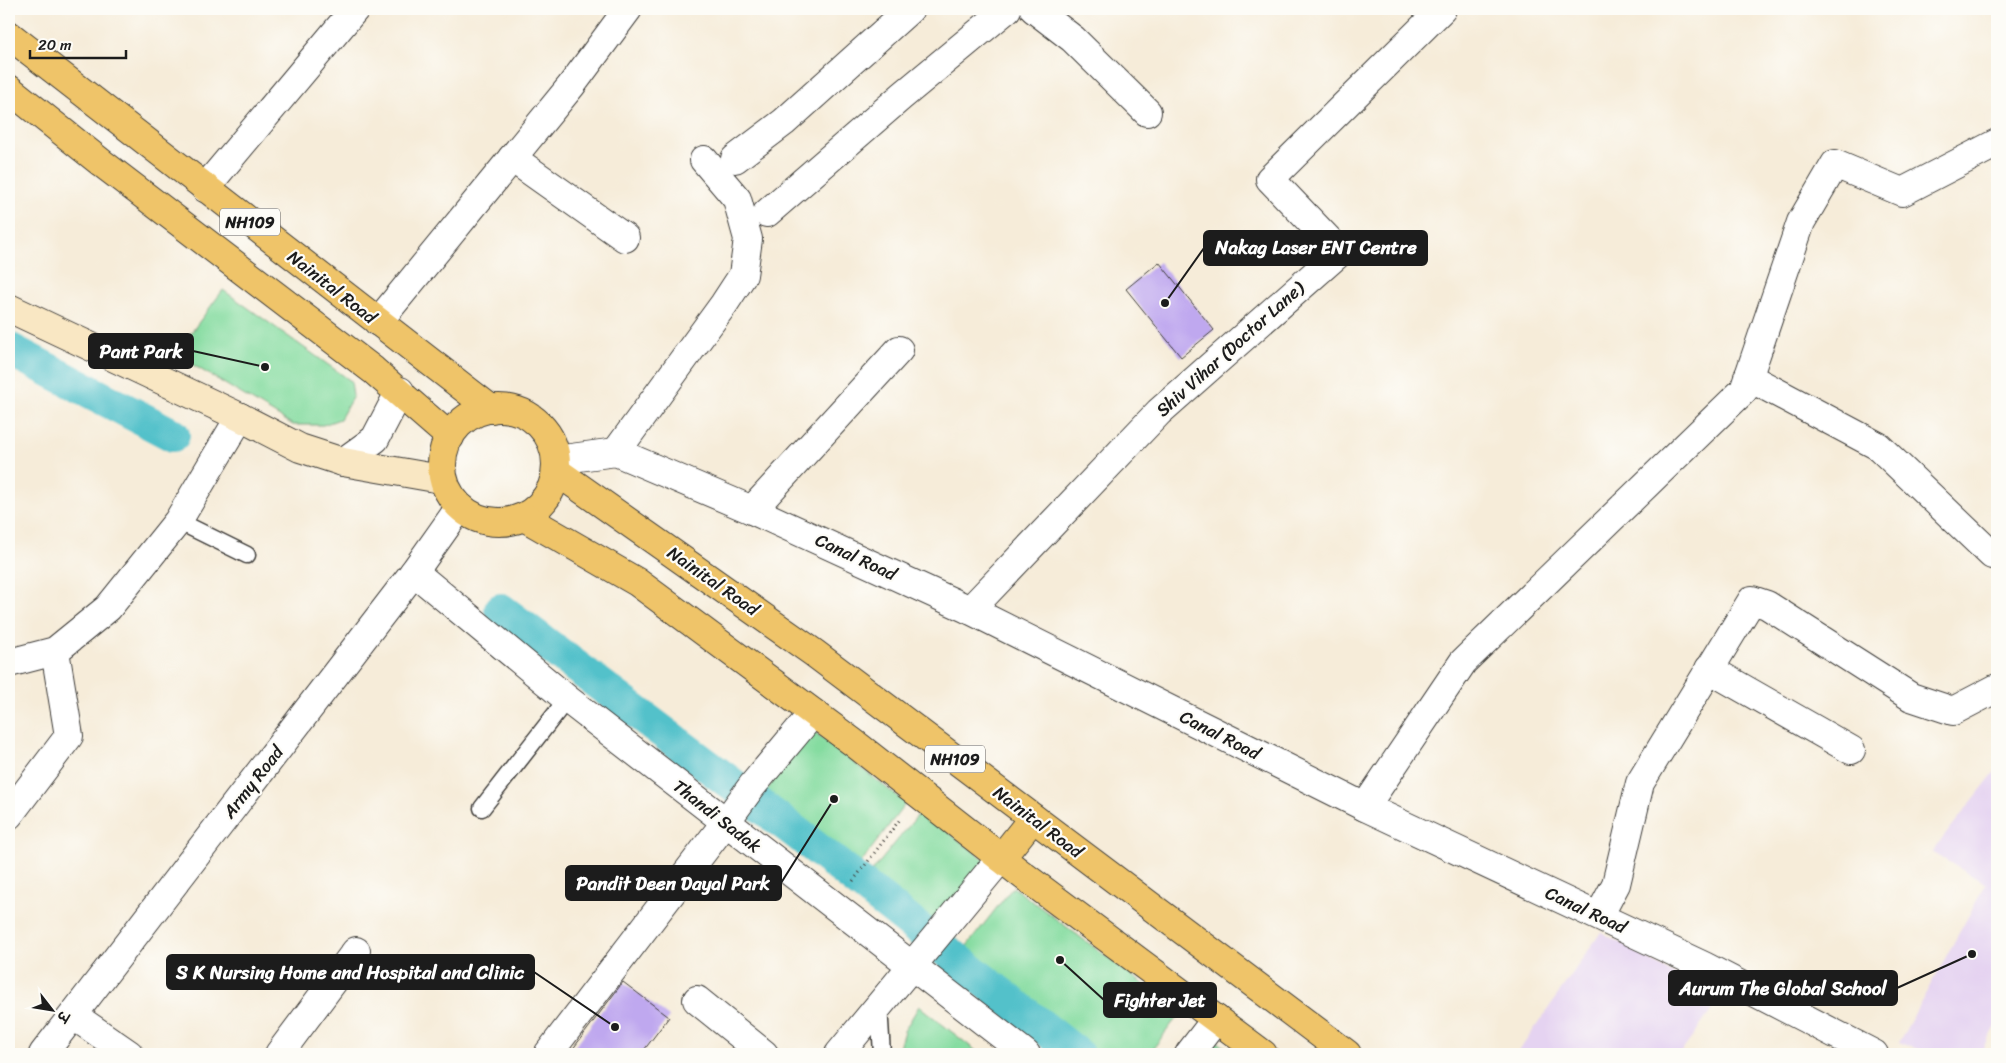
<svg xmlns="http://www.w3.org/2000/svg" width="2006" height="1063" viewBox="0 0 2006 1063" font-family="Sriracha,'Playpen Sans Deva',sans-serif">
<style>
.built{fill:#e5d3f1}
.green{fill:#85dca0;stroke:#507c5e}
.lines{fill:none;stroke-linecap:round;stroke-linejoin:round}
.canal{stroke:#53c1ca;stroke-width:34}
.building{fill:#bfa8ef}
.lane-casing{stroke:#3d3b38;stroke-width:19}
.street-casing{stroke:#3d3b38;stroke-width:30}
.secondary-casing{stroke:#3d3b38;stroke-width:30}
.highway-casing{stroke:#3d3b38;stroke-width:30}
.path{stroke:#3d3b38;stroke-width:3;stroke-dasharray:1 4;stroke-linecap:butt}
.lane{stroke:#fff;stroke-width:16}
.street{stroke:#fff;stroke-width:28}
.secondary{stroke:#f9e7c3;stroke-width:28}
.highway{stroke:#efc469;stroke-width:28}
.labels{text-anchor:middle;stroke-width:4.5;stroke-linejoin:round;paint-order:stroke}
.shield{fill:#fdfcf7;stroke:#605f5e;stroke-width:1}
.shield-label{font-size:16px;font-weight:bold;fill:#1c1c1c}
.street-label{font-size:18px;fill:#1c1c1c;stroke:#fdfcf7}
.leader{fill:none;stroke:#1c1c1c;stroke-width:2}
.callout-dot{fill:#1c1c1c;stroke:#fdfcf7;stroke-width:2}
.callout{fill:#1c1c1c;stroke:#1c1c1c;stroke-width:2}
.callout-label{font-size:19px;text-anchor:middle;font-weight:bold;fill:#fff}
</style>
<rect width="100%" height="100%" fill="#fdfcf7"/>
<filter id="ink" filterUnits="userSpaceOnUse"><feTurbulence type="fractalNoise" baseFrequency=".02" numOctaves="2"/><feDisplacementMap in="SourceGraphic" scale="10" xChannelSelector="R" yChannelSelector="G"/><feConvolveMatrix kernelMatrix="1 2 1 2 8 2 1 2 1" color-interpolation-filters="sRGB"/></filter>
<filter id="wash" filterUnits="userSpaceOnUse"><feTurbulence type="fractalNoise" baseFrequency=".0096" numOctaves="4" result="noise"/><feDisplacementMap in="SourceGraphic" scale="20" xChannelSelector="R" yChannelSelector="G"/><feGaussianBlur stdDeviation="1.12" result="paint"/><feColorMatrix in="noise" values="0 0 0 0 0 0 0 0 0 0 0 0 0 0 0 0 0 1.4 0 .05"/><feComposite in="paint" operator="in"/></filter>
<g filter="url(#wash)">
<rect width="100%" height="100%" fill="#f6ecd9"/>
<g class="built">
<polygon points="1997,769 1997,1023 1980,1054 1926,1054 1899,1042 1986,884 1932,852"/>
<polygon points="1601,932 1719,1000 1680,1054 1517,1054"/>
</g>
<g class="green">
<polygon points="223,290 351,381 353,396 340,419 323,425 293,425 175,354"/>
<polygon points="812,730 906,803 856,869 763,795"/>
<polygon points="921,811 986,861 933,925 870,874"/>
<polygon points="1013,887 1181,1012 1149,1054 1097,1054 962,952"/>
<polygon points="919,1006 980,1054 897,1054 904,1031"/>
<polygon points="1213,1038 1233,1054 1201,1054"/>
</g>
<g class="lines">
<g class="canal">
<polyline points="9,349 173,435"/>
<polyline points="501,610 798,834 1077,1054"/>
</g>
</g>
<g id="blocks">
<g class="building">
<polygon points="1159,262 1214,330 1181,357 1126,289"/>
<polygon points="623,982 669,1017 641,1054 569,1054"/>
</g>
</g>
</g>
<g filter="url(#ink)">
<use href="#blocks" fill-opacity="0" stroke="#3d3b38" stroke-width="1"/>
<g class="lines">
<defs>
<g id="lane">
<polyline points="178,521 247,555"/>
<polyline points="482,808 567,699"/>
<polyline points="879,1005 882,1054"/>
</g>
<g id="street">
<polyline points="1034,9 1073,39 1147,112"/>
<polyline points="512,158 625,238"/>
<polyline points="735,159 784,122 910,9"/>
<polyline points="205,188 355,9"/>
<polyline points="767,213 902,96 1007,9"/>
<polyline points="378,322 571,86 628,9"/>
<polyline points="1748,377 1878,446 1992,555"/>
<polyline points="616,452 724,304 743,275 748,239 737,199 704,160"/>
<polyline points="556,460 616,452 752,510 970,610 1365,807 1704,966 1874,1054"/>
<polyline points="343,462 375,439 400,391"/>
<polyline points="752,510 899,350"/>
<polyline points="414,572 567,699 1026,1054"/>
<polyline points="970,610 1159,412 1340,252 1270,179 1442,9"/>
<polyline points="9,663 55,651 108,608 178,521 240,417"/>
<polyline points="1709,669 1851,750"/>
<polyline points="1365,807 1463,662 1744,390 1801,222 1835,164 1902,192 1997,143"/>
<polyline points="9,815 69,736 55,651"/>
<polyline points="1599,916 1616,884 1640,783 1752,600 1767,605 1911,697 1953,711 1997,688"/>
<polyline points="697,1000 764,1054"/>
<polyline points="74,1016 129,1054"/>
<polyline points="43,1054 414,572 460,507"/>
<polyline points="279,1054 356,951"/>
<polyline points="548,1054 725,823 752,786 813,713"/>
<polyline points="839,1054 1001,858"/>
<polyline points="1189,1054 1216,1019"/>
</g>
<polyline id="secondary" points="9,308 240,417 300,448 343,462 441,479"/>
<g id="highway">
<polyline points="9,35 491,409"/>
<polyline points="9,89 103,164 373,370 450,437"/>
<circle cx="499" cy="465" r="57"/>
<polyline points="556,471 814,653 1347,1054"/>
<polyline points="524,517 637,582 854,743 1020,873 1263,1054"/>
<polyline points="1001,858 1033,818"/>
</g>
</defs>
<use href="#lane" class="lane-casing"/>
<use href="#street" class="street-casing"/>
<use href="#secondary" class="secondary-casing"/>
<use href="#highway" class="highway-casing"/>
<polyline class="path" points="853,881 901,818"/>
<use href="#lane" class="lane"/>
<use href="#street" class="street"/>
<use href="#secondary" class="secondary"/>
<use href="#highway" class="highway"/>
</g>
</g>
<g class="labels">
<g class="shield">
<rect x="220" y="208.5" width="60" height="27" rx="4"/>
<rect x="925" y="745.5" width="60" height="27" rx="4"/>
</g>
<g class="shield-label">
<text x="250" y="228">NH109</text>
<text x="955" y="765">NH109</text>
</g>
<g class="street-label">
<text transform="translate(332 287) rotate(38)" y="6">Nainital Road</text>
<text transform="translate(1230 349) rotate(-42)" y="6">Shiv Vihar (Doctor Lane)</text>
<text transform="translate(856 557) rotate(25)" y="6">Canal Road</text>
<text transform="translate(713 581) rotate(35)" y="6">Nainital Road</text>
<text transform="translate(1220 735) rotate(27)" y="6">Canal Road</text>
<text transform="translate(253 782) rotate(-52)" y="6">Army Road</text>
<text transform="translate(717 816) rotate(38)" y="6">Thandi Sadak</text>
<text transform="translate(1038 822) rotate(37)" y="6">Nainital Road</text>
<text transform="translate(1586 910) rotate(25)" y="6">Canal Road</text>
</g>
</g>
<path class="leader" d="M1165 303L1204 248M265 367L193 351M834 799L781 883M615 1027L534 972M1972 954L1897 988M1060 960L1104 1000"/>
<g class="callout-dot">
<circle cx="1165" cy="303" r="5"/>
<circle cx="265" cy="367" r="5"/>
<circle cx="834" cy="799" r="5"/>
<circle cx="615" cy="1027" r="5"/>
<circle cx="1972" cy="954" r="5"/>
<circle cx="1060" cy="960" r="5"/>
</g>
<g class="callout">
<rect x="1204" y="231" width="223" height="34" rx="5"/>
<rect x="89" y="334" width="104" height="34" rx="5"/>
<rect x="566" y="866" width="215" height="34" rx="5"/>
<rect x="167" y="955" width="367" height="34" rx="5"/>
<rect x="1669" y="971" width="228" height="34" rx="5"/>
<rect x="1104" y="983" width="112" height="34" rx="5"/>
</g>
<g class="callout-label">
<text x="1316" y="254">Nakag Laser ENT Centre</text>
<text x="141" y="358">Pant Park</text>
<text x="673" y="890">Pandit Deen Dayal Park</text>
<text x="350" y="979">S K Nursing Home and Hospital and Clinic</text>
<text x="1783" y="995">Aurum The Global School</text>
<text x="1160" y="1007">Fighter Jet</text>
</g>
<rect width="2006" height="1063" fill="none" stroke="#fdfcf7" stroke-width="30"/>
<g transform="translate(52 1010) rotate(121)" stroke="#fdfcf7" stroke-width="4" paint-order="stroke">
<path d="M0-4L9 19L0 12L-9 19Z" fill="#1c1c1c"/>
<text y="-8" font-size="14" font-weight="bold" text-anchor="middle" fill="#1c1c1c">उ</text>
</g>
<path d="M30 50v8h96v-8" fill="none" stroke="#1c1c1c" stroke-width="2.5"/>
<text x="38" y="50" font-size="15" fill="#1c1c1c" stroke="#fdfcf7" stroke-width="4" paint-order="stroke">20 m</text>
</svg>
